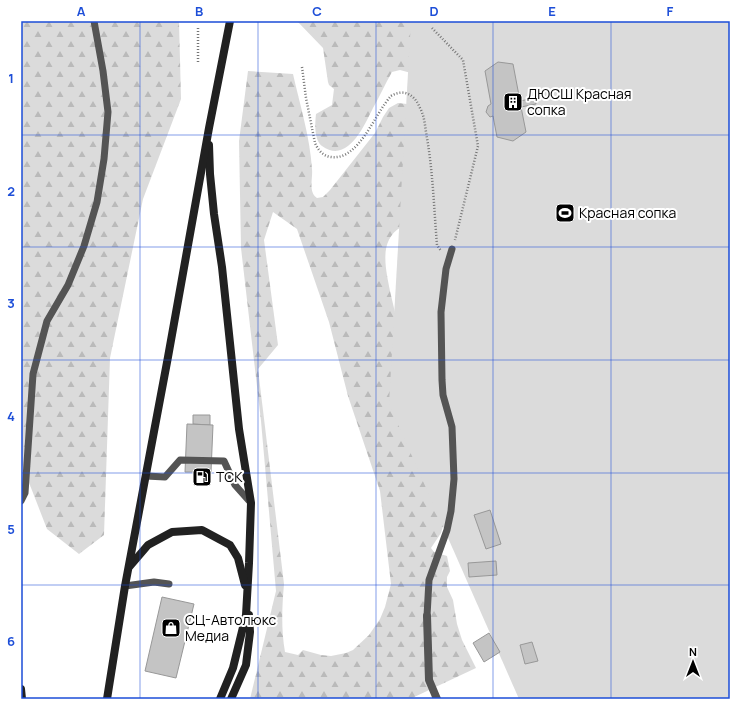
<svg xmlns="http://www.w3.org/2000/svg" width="751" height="720" viewBox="0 0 751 720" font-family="Manrope,sans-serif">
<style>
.forest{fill:url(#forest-firs);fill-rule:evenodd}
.pitch{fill:#dbdbdb}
.building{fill:#c4c4c4;stroke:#989898}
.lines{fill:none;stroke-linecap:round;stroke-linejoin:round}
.path{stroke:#767676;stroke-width:2.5;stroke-dasharray:1 2;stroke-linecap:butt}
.lane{stroke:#545454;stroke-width:7}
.street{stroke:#545454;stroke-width:8}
.secondary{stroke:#212121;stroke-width:8}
.grid{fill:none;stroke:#1d4ed8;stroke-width:1;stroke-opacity:0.55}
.labels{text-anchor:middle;stroke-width:4;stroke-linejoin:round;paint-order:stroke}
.poi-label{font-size:14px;fill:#000;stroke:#fff;text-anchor:start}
.neatline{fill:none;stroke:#1d4ed8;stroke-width:1.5}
.grid-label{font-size:13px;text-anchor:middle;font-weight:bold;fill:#1d4ed8}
</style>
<defs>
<pattern id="forest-firs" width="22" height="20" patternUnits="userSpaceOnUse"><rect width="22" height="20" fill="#dbdbdb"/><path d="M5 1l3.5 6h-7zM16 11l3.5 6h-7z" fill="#bababa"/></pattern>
</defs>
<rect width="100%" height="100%" fill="#fff"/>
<g class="forest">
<polygon points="21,21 179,21 181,99 143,199 110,358 104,535 79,554 47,529 21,462"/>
<path d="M 297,21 L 420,21 L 411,73 L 400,70 L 392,72 C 385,84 380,96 373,108 C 365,124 348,165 322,146 C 314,140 315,123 316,114 L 332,105 L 334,89 L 329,85 L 328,82 L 323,48 Z"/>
<path d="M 248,71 L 293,74 C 300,105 310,137 312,169 C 313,179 308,192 317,198 L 323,197 L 330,190 L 375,133 L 383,117 L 389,108 L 398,103 L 407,104 L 401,227 C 378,241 386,269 390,291 L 444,523 L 441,533 L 431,548 L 434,552 L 447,556 L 450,571 L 447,577 L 447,587 L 453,600 L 457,624 L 462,640 L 476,668 L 410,699 L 250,699 L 276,591 L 261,421 L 241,248 L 239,141 ZM 273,212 L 297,229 L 329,322 L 348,396 L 380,491 L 391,584 L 385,607 L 380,619 L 369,635 L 353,650 L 346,653 L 331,656 L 321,655 L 303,650 L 298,655 L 285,652 C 281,629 282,607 284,584 L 258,369 L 278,345 L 264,240 Z"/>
</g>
<polygon class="pitch" points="411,21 730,21 730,699 519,699 389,404"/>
<g class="building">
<polygon points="498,62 513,64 520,101 535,98 536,104 521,107 526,132 513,141 497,137 493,116 490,117 486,112 488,106 491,104 485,71"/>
<polygon points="193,415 210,415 210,425 193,424"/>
<polygon points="187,424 213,425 211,472 185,472"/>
<polygon points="490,510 501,544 486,549 474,515"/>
<polygon points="496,561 497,575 469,577 468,563"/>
<polygon points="162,597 194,604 176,678 145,671"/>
<polygon points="489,633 500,652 484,662 473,643"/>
<polygon points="532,642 538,661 525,664 520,645"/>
</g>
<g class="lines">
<g class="path">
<polyline points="198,28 198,62"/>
<polyline points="432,28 463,60 478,146 455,240"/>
<path d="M 302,67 L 306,98 L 315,143 C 318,150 323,156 331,157 C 359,161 375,113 391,96 C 404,88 415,95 420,108 C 425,117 425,128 427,138 C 433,173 434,209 437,245 L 441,251"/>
</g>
<g class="lane">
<polyline points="146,476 165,477 180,460 224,461 235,485 251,503"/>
<polyline points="21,501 25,493 33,374 47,321 68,285 84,246 97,202 104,159 108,112 103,71 94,21"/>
<polyline points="125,586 154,582 169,584"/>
<polyline points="427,616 429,580 447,530 451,511 454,479 452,427 443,395 442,380 441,312 446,269 452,249"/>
</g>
<polyline class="street" points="427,616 429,680 437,699"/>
<g class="secondary">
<polyline points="209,145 210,174 214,214 222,267 239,429 251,503 249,563 246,615 233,668 220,699"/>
<polyline points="130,566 148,545 172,532 202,530 230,545 238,558 245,585"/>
<polyline points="21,689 22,699"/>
<polyline points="107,699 125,586 168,357 209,128 230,21"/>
<polyline points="231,699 246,665 250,632 249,615"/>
</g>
</g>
<path class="grid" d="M 140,21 L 140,699M 258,21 L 258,699M 376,21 L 376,699M 493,21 L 493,699M 611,21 L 611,699M 21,135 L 730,135M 21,247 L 730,247M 21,360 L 730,360M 21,473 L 730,473M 21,585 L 730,585"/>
<defs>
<symbol id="building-square" viewBox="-11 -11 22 22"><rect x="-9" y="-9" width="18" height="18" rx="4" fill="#000" stroke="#fff"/><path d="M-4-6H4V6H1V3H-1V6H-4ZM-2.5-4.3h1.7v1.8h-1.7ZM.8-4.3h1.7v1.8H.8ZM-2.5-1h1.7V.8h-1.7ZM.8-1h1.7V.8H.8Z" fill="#fff"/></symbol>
<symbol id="stadium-square" viewBox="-11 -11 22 22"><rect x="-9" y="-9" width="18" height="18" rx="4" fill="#000" stroke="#fff"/><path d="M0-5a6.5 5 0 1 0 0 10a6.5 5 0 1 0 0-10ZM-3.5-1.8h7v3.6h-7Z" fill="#fff"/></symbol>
<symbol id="fuel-square" viewBox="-11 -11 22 22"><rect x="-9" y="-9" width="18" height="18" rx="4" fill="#000" stroke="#fff"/><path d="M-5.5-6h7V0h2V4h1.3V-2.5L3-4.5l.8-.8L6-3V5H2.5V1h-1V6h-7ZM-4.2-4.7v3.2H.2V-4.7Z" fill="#fff"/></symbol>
<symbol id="shop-square" viewBox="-11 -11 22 22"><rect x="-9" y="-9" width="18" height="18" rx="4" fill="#000" stroke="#fff"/><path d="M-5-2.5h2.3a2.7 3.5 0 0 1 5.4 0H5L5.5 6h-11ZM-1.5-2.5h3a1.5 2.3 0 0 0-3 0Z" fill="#fff"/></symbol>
</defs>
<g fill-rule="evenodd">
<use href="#building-square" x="502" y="91" width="22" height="22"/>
<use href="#stadium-square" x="554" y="202" width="22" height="22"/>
<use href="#fuel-square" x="191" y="466" width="22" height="22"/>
<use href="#shop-square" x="160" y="617" width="22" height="22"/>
</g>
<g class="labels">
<g class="poi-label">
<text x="527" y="99">ДЮСШ Красная<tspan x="527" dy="16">сопка</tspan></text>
<text x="579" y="218">Красная сопка</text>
<text x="216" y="482">ТСК</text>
<text x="185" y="625">СЦ-Автолюкс<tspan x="185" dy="16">Медиа</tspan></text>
</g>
</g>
<rect width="751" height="720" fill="none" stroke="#ffffff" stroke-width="44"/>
<g transform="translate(693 662)" stroke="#ffffff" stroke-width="3" paint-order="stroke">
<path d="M0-3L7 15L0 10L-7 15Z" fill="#000000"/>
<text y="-6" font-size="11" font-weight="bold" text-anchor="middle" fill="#000000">N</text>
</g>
<rect x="22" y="22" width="707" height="676" class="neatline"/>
<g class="grid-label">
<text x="81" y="16">A</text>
<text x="199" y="16">B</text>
<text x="317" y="16">C</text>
<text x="434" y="16">D</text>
<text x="552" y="16">E</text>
<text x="670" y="16">F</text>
<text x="11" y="83">1</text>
<text x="11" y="196">2</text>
<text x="11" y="308">3</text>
<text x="11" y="421">4</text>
<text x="11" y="534">5</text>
<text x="11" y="646">6</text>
</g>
</svg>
